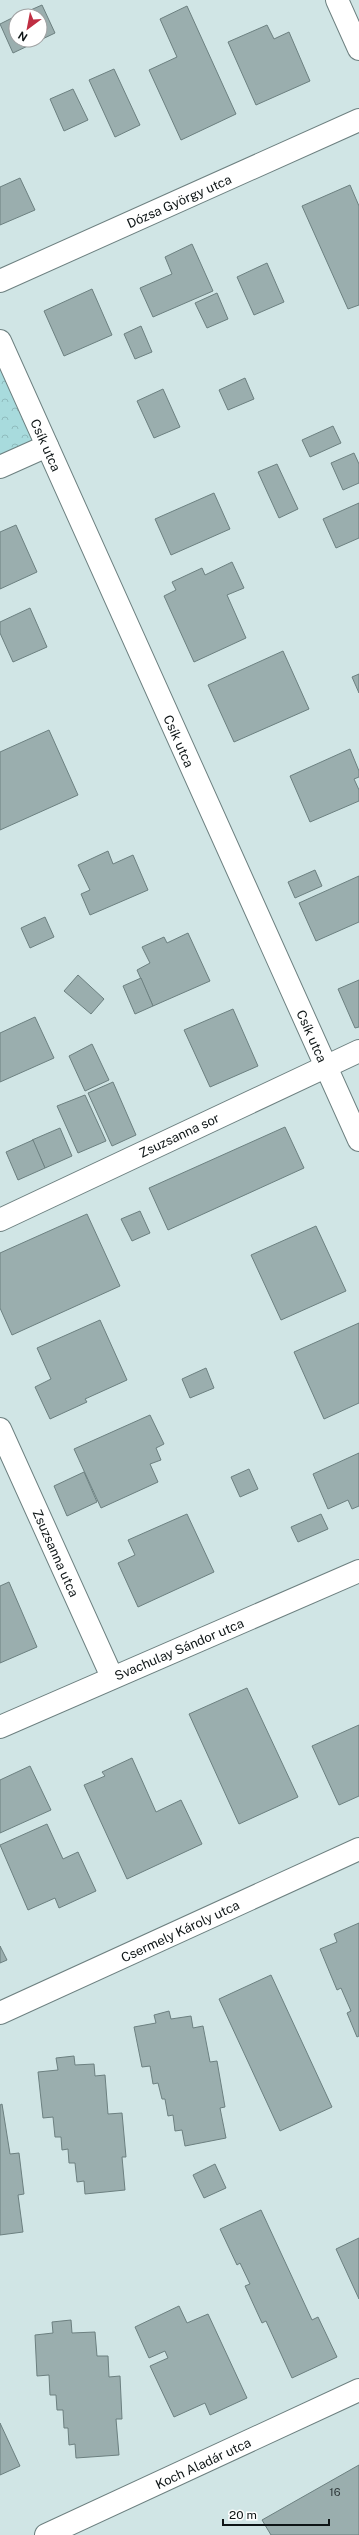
<svg xmlns="http://www.w3.org/2000/svg" width="359" height="2535" viewBox="0 0 359 2535" font-family="'Public Sans',sans-serif">
<style>
.park{fill:url(#park-crowns)}
.building{fill:#9aaeae;stroke:#6c8080}
.lines{fill:none;stroke-linecap:round;stroke-linejoin:round}
.minor-casing{stroke:#6d8080;stroke-width:24}
.minor{stroke:#fff;stroke-width:22}
.labels{text-anchor:middle;stroke-width:4;stroke-linejoin:round;paint-order:stroke}
.number-label{font-size:11px;fill:#313b3c}
.street-label{font-size:13px;fill:#0e1516;stroke:#fff}
</style>
<defs>
<pattern id="park-crowns" width="20" height="18" patternUnits="userSpaceOnUse"><rect width="20" height="18" fill="#a8dbdd"/><path d="M2 6a3 3 0 1 1 6 0M12 15a3 3 0 1 1 6 0" fill="none" stroke="#8fbbbd"/></pattern>
</defs>
<rect width="100%" height="100%" fill="#d0e5e5"/>
<polygon class="park" points="0,341 47,446 0,467"/>
<g class="building">
<polygon points="42,5 55,33 13,53 0,24 16,16 16,40 40,40 40,16 17,16"/>
<polygon points="187,6 236,114 181,140 149,70 177,57 160,19"/>
<polygon points="267,25 274,39 289,32 310,81 256,105 228,42"/>
<polygon points="114,69 140,125 115,137 89,80"/>
<polygon points="73,89 88,120 64,131 50,99"/>
<polygon points="20,178 35,210 0,225 0,187"/>
<polygon points="350,185 359,206 359,305 348,309 302,206"/>
<polygon points="192,244 213,291 153,317 140,288 172,274 165,257"/>
<polygon points="267,263 284,302 254,315 237,277"/>
<polygon points="92,289 112,335 64,356 44,311"/>
<polygon points="217,293 228,319 207,328 195,303"/>
<polygon points="141,326 152,352 135,359 124,334"/>
<polygon points="245,378 254,399 228,410 219,390"/>
<polygon points="163,389 180,427 154,438 137,401"/>
<polygon points="333,426 341,443 310,457 302,440"/>
<polygon points="354,453 359,464 359,483 343,490 331,463"/>
<polygon points="277,464 298,509 279,518 258,472"/>
<polygon points="214,493 230,529 171,555 155,519"/>
<polygon points="359,503 359,538 336,548 323,519"/>
<polygon points="16,525 37,572 0,589 0,532"/>
<polygon points="232,562 244,588 227,595 246,638 194,662 164,596 176,590 172,582 202,568 205,575"/>
<polygon points="30,608 47,647 13,662 0,633 0,622"/>
<polygon points="283,651 309,709 234,742 208,685"/>
<polygon points="359,674 359,693 352,677"/>
<polygon points="49,730 78,795 0,830 0,752"/>
<polygon points="350,749 359,771 359,777 354,779 359,790 359,801 310,822 290,776"/>
<polygon points="108,851 113,864 133,855 148,890 90,915 81,894 90,890 78,865"/>
<polygon points="315,870 322,886 295,898 288,882"/>
<polygon points="359,876 359,922 316,941 299,903"/>
<polygon points="45,917 54,937 30,948 21,928"/>
<polygon points="188,933 210,981 153,1006 137,970 150,963 142,947 164,937 167,943"/>
<polygon points="78,975 104,999 91,1014 64,991"/>
<polygon points="141,978 153,1006 135,1014 123,986"/>
<polygon points="359,980 359,1027 355,1028 338,989"/>
<polygon points="233,1009 258,1066 210,1087 184,1030"/>
<polygon points="35,1017 54,1058 0,1082 0,1033"/>
<polygon points="92,1044 109,1080 85,1091 69,1056"/>
<polygon points="113,1082 136,1135 112,1146 88,1093"/>
<polygon points="85,1095 106,1141 78,1153 57,1106"/>
<polygon points="285,1127 304,1168 168,1230 149,1188"/>
<polygon points="60,1128 72,1156 45,1168 32,1140"/>
<polygon points="33,1140 45,1168 18,1180 6,1152"/>
<polygon points="140,1211 150,1233 132,1241 121,1219"/>
<polygon points="87,1214 120,1286 12,1335 0,1308 0,1253"/>
<polygon points="316,1226 346,1291 281,1320 251,1255"/>
<polygon points="100,1320 127,1380 85,1399 87,1402 50,1419 35,1387 51,1379 37,1348"/>
<polygon points="359,1323 359,1403 324,1419 294,1352"/>
<polygon points="206,1368 214,1388 190,1398 182,1379"/>
<polygon points="150,1415 164,1444 156,1448 161,1460 150,1464 158,1482 101,1508 74,1449"/>
<polygon points="359,1453 359,1506 352,1509 348,1500 328,1509 313,1474"/>
<polygon points="249,1469 258,1489 240,1497 231,1477"/>
<polygon points="84,1472 97,1502 67,1516 54,1486"/>
<polygon points="187,1514 214,1572 138,1607 118,1563 135,1555 128,1540"/>
<polygon points="321,1514 328,1529 298,1542 291,1527"/>
<polygon points="9,1582 37,1647 0,1663 0,1586"/>
<polygon points="247,1688 298,1797 239,1824 189,1714"/>
<polygon points="359,1725 359,1796 339,1805 312,1746"/>
<polygon points="132,1758 156,1812 181,1800 202,1844 127,1879 84,1785 105,1776 102,1772"/>
<polygon points="30,1766 51,1810 0,1833 0,1780"/>
<polygon points="47,1824 63,1859 78,1852 96,1891 59,1908 55,1898 28,1910 0,1845"/>
<polygon points="359,1923 359,2036 357,2037 347,2013 351,2011 341,1988 337,1990 320,1949 337,1942 334,1934"/>
<polygon points="0,1946 7,1960 0,1963"/>
<polygon points="271,1975 332,2107 280,2131 219,1999"/>
<polygon points="169,2011 171,2019 191,2016 193,2028 203,2026 210,2062 217,2061 225,2107 220,2108 226,2138 185,2146 182,2130 175,2131 173,2115 168,2116 165,2099 162,2099 158,2083 153,2084 150,2066 142,2067 134,2027 156,2023 154,2015"/>
<polygon points="74,2056 75,2065 94,2064 95,2076 105,2075 108,2114 122,2113 126,2157 122,2157 125,2190 85,2194 84,2181 77,2182 75,2163 69,2163 68,2149 62,2150 61,2137 55,2137 53,2117 43,2118 38,2072 58,2070 56,2058"/>
<polygon points="2,2104 10,2154 19,2153 24,2194 18,2195 23,2232 0,2235 0,2105"/>
<polygon points="215,2164 226,2188 204,2198 193,2175"/>
<polygon points="261,2210 312,2320 318,2317 337,2357 292,2378 266,2321 262,2323 245,2286 250,2284 240,2263 237,2265 220,2229"/>
<polygon points="359,2238 359,2299 336,2249"/>
<polygon points="179,2306 187,2323 208,2314 247,2398 210,2415 205,2403 174,2417 150,2366 168,2358 165,2351 149,2358 135,2327"/>
<polygon points="71,2320 72,2333 95,2332 97,2356 108,2356 109,2377 120,2376 122,2419 116,2419 119,2455 76,2458 75,2444 69,2445 68,2428 64,2428 63,2410 57,2410 56,2395 50,2395 49,2375 37,2376 35,2335 53,2333 52,2322"/>
<polygon points="0,2423 20,2466 0,2475"/>
<polygon points="359,2465 359,2535 271,2535 262,2520"/>
</g>
<g class="lines">
<defs>
<g id="minor">
<polyline points="337,0 359,49"/>
<polyline points="0,281 359,120"/>
<polyline points="0,341 359,1140"/>
<polyline points="0,467 47,446"/>
<polyline points="0,1220 359,1051"/>
<polyline points="0,1429 112,1677"/>
<polyline points="0,1727 359,1571"/>
<polyline points="0,2013 359,1849"/>
<polyline points="46,2535 359,2390"/>
</g>
</defs>
<use href="#minor" class="minor-casing"/>
<use href="#minor" class="minor"/>
</g>
<g class="labels">
<g class="number-label">
<text x="335" y="2496">16</text>
</g>
<g class="street-label">
<text transform="translate(179 201) rotate(-24)" y="5">Dózsa György utca</text>
<text transform="translate(46 445) rotate(66)" y="5">Csík utca</text>
<text transform="translate(179 741) rotate(66)" y="5">Csík utca</text>
<text transform="translate(312 1036) rotate(66)" y="5">Csík utca</text>
<text transform="translate(179 1135) rotate(-25)" y="5">Zsuzsanna sor</text>
<text transform="translate(56 1553) rotate(66)" y="5">Zsuzsanna utca</text>
<text transform="translate(179 1649) rotate(-23)" y="5">Svachulay Sándor utca</text>
<text transform="translate(180 1931) rotate(-25)" y="5">Csermely Károly utca</text>
<text transform="translate(203 2463) rotate(-25)" y="5">Koch Aladár utca</text>
</g>
</g>
<g transform="translate(28 28) rotate(212)"><circle r="19" fill="#ffffff" stroke="#9fa1a2"/>
<path d="M0-3L7 15L0 10L-7 15Z" fill="#bf2e42"/>
<text y="-6" font-size="11" font-weight="bold" text-anchor="middle" fill="#0e1516">N</text>
</g>
<path d="M223 2519v6h106v-6" fill="none" stroke="#0e1516" stroke-width="2"/>
<text x="229" y="2519" font-size="12" fill="#0e1516" stroke="#ffffff" stroke-width="3" paint-order="stroke">20 m</text>
</svg>
